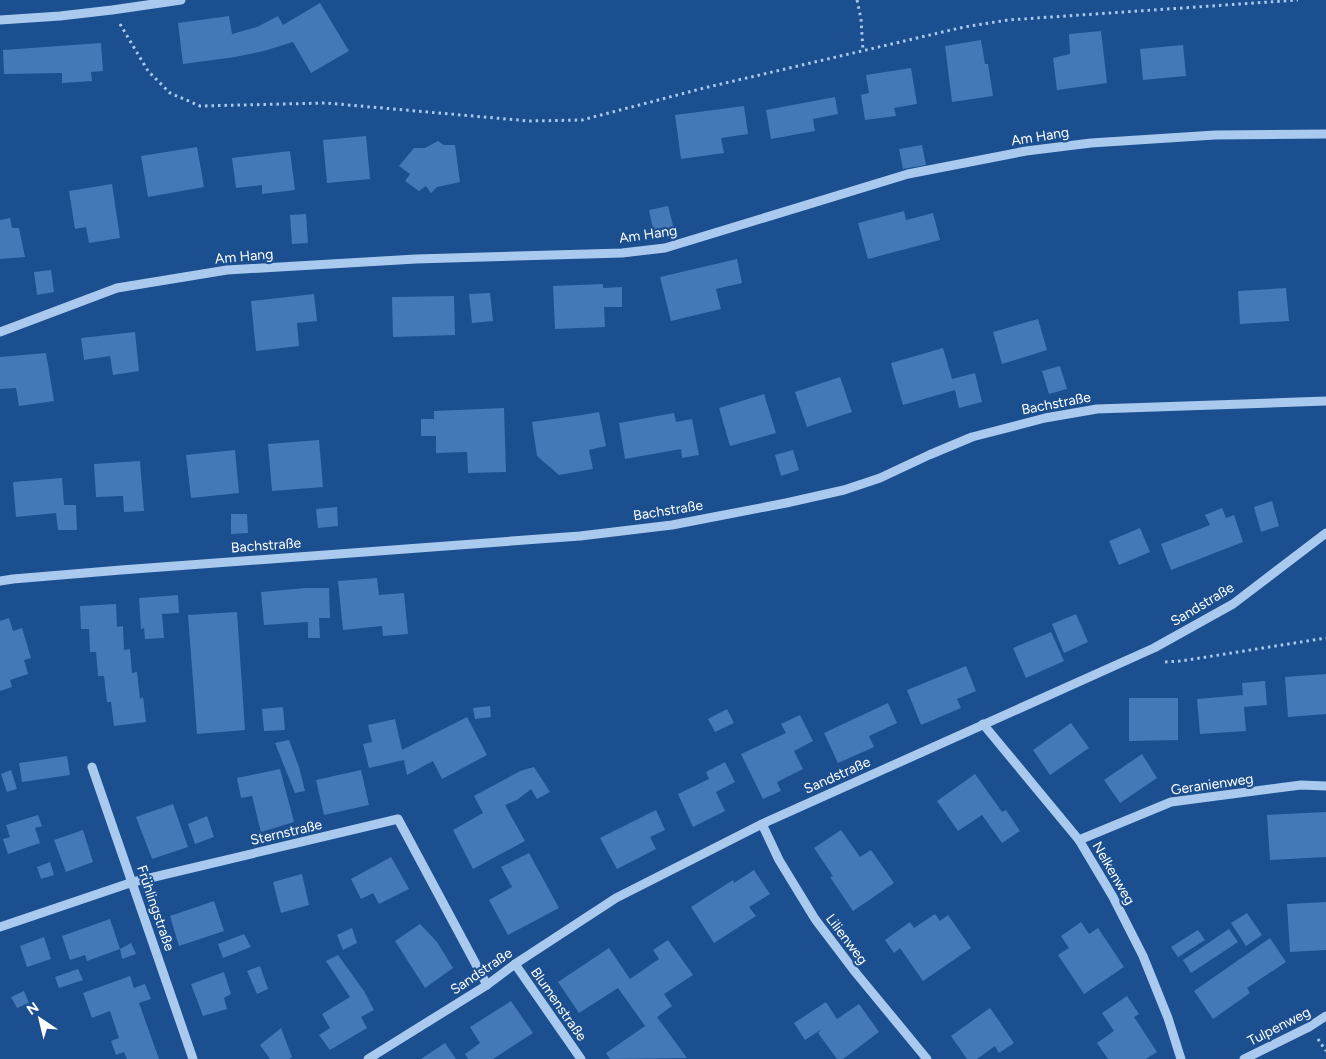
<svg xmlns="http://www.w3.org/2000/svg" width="1326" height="1059" viewBox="0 0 1326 1059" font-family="Figtree,sans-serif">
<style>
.building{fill:#4478b7}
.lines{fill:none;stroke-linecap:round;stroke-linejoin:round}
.path{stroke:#a9c9ee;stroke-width:3;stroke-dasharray:2.5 4;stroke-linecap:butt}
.minor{stroke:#a9c9ee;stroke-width:9}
.labels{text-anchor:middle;stroke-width:4.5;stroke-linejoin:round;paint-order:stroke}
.street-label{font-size:14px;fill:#fff;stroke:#1b4f8f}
</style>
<rect width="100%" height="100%" fill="#1b4f8f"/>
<g class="building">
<polygon points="320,3 349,51 311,73 293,42 264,51 235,57 183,64 178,23 229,16 232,34 257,27 278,16 283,25"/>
<polygon points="1101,31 1107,83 1057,90 1053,58 1070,54 1069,34"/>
<polygon points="981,40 985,64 988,64 993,96 952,102 945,46"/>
<polygon points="101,43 103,71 91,72 92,81 62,83 62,73 4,74 3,50"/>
<polygon points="1183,45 1186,76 1143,80 1140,49"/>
<polygon points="911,68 917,104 894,108 896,116 865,120 861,95 869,93 866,75"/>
<polygon points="835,97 838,114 813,119 815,131 771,139 766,110"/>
<polygon points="744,106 748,134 721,138 724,153 681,159 675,115"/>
<polygon points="366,136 370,179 327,183 323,140"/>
<polygon points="438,141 444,145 455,145 460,182 437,187 431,193 426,186 419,191 405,181 410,174 399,166 414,148 425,148"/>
<polygon points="922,145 926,165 903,169 899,149"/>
<polygon points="197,147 204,187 148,197 141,156"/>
<polygon points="290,151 295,190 262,194 262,185 236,188 232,158"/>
<polygon points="112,184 120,238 89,243 86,227 75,229 69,191"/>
<polygon points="668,206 674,229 654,234 649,210"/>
<polygon points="904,211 906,220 933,213 940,240 868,259 858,223"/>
<polygon points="306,214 308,243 292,244 290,215"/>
<polygon points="10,218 12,228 19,228 25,257 0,259 0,220"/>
<polygon points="737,259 742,283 716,289 721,309 671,321 660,277"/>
<polygon points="51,270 54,292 37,295 34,272"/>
<polygon points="603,284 603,288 622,287 622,307 604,307 605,327 555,329 553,286"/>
<polygon points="1286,288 1289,321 1240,324 1238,291"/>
<polygon points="490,293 493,321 472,323 469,294"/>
<polygon points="314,294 317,321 297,323 299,346 256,351 251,301"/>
<polygon points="454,296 455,335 393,337 392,297"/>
<polygon points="1038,319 1047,350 1002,364 993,332"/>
<polygon points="135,332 139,371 113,375 110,356 84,360 81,338"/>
<polygon points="943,348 952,379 975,373 982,402 959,408 955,390 903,405 891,363"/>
<polygon points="46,353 54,401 19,406 16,388 0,389 0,357"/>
<polygon points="1060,366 1067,389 1049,394 1042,371"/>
<polygon points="840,377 852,412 807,427 795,392"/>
<polygon points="764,394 776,433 730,446 719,408"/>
<polygon points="504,408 506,472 468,473 467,452 436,453 436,436 421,436 421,419 434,419 434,411"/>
<polygon points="599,412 606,446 589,450 593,469 559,475 537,456 532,422 582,415"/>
<polygon points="674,413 676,422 692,419 699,455 682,458 681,449 625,459 619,423"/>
<polygon points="319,440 323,487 272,491 268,444"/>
<polygon points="235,450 239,493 191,498 186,455"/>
<polygon points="793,450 799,470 781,476 775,455"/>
<polygon points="140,461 144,511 124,512 123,496 96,497 94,464"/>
<polygon points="62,478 64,505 76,505 77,530 58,530 56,513 16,517 13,482"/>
<polygon points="1272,501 1279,526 1261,532 1254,507"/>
<polygon points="337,507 338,526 318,528 316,509"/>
<polygon points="1222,508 1226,518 1234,515 1243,542 1171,570 1161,544 1210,525 1205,515"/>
<polygon points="231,514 247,514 248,533 231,534"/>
<polygon points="1140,528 1150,552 1119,565 1109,541"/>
<polygon points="377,578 379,595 404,593 408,634 383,636 382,626 343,630 338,581"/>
<polygon points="306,588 329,588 330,618 319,618 320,638 308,638 308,622 264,625 261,592"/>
<polygon points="178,595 179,613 162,614 164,638 145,639 144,628 141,629 139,598"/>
<polygon points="116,604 117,627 123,626 124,650 130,649 132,673 137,672 140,699 143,697 146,722 114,726 111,702 107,702 104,676 98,676 96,652 90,652 89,629 81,629 80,606"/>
<polygon points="237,612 245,730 197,734 188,615"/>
<polygon points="1076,614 1088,642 1064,653 1052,624"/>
<polygon points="9,618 13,631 22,628 31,658 24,660 28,674 10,680 12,687 0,691 0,621"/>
<polygon points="1051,632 1064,661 1026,678 1013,648"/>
<polygon points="966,666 976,691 957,699 961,708 921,725 907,690"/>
<polygon points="1326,674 1326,714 1288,717 1285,677"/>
<polygon points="1265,681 1267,705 1244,707 1246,731 1200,734 1197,699 1243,695 1242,683"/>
<polygon points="1129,698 1178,698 1178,740 1129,741"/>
<polygon points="888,703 897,723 869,736 874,747 838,763 824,733"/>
<polygon points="490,706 491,717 475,719 473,708"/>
<polygon points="283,707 285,730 264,731 262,709"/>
<polygon points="727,709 734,723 715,732 708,719"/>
<polygon points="800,715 813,741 794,751 803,769 777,782 781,791 763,799 741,754 786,733 781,724"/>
<polygon points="467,717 487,755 442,779 433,761 407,775 404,760 369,768 363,744 372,742 368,725 395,719 402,750"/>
<polygon points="1071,723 1089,748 1050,775 1033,750"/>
<polygon points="289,740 299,767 305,791 295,793 275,743"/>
<polygon points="1142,754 1157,778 1120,803 1104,780"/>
<polygon points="67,756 70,775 22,782 19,763"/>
<polygon points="725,762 735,782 716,792 725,811 693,827 678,794 709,779 706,772"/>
<polygon points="534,767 550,792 537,799 531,789 517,800 505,805 525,841 473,869 453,830 483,813 474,796 520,771"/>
<polygon points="280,769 294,822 261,832 252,796 241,798 237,778"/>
<polygon points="11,770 17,789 7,792 1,774"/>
<polygon points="361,770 369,805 324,815 316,780"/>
<polygon points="975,774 1002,812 1006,810 1020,831 1002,843 982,815 958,831 937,801"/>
<polygon points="173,804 188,847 152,859 136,817"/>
<polygon points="656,810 665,830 650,837 656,849 617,869 600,838"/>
<polygon points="1326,812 1326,857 1270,860 1267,815"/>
<polygon points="38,815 42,826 35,828 40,843 8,854 3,839 10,837 6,825"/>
<polygon points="207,816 214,837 195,844 188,824"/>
<polygon points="83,830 93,862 66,872 54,840"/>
<polygon points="841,830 860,857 871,850 894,883 853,911 830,877 833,876 814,848"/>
<polygon points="529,853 559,908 508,935 489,900 512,887 501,867"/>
<polygon points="391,857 409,889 379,904 373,893 361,899 351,879"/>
<polygon points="50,862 54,875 41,879 37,867"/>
<polygon points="754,870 770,894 749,907 756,916 714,943 691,907 733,880 734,883"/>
<polygon points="302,874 309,905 281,913 273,882"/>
<polygon points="214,901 224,931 179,946 170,916"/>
<polygon points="1326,902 1326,950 1290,952 1287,904"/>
<polygon points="1247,913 1262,935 1246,946 1231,923"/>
<polygon points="935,914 940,921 948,915 971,948 923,981 900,948 894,953 885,940 910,922 914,928"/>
<polygon points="110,919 120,949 131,943 136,954 122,959 120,949 87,961 85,955 70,960 62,936"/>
<polygon points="1081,922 1089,934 1098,928 1124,967 1084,994 1058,955 1069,948 1061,936"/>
<polygon points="420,924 437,942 453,968 425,988 395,941"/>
<polygon points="352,928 357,943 343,950 337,935"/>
<polygon points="1229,929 1238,942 1191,973 1183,960"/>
<polygon points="1198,930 1205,940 1178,957 1171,947"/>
<polygon points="244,934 251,947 223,958 218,944"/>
<polygon points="44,937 51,959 27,967 20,946"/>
<polygon points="1270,938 1286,962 1247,988 1250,993 1213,1019 1194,991"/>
<polygon points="668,940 693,975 664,994 672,1006 657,1017 687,1058 610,1059 606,1053 645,1026 618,988 579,1013 558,982 609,948 630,979 659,959 653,950"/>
<polygon points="338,955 364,991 374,1010 361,1017 367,1028 330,1050 319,1035 330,1028 322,1014 350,997 326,961"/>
<polygon points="260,966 268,989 257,994 247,971"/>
<polygon points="78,969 83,980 59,988 55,977"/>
<polygon points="224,972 231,994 224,998 227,1009 203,1016 191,984"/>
<polygon points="130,976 134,988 145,984 151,999 139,1003 159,1059 127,1059 124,1052 116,1055 111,1041 119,1038 110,1011 92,1018 83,993"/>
<polygon points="24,991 29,1003 17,1008 11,997"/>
<polygon points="1127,996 1139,1014 1134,1017 1157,1052 1146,1059 1108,1059 1097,1043 1114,1031 1102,1013"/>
<polygon points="511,1001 533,1033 493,1059 468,1059 465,1054 480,1043 470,1027"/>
<polygon points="826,1002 837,1019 859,1004 879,1032 843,1059 837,1059 818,1033 822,1029 805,1040 794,1023"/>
<polygon points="990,1008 1014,1043 999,1053 995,1046 977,1059 967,1059 951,1036"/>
<polygon points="281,1028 292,1057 289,1059 270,1059 260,1045"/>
<polygon points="445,1043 456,1059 421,1059"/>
</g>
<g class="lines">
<g class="path">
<polyline points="857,0 861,19 863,51"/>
<polyline points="120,24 148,71 170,93 200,106 326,103 529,121 582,120 704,88 964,27 1008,20 1298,0"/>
<polyline points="1165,662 1181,661 1326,638"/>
<polyline points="1318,1039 1326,1051"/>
</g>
<g class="minor">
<polyline points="0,20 60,16 112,10 181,0"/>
<polyline points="0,332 117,288 227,270 416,259 622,253 665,248 908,174 1026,151 1091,143 1215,135 1326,134"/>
<polyline points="0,581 13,579 121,570 580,536 672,525 786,503 844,490 880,478 929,455 972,437 1045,418 1097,409 1326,401"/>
<polyline points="983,724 1079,840 1113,897 1143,956 1168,1018 1181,1059"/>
<polyline points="92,767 193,1059"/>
<polyline points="762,824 779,860 815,919 856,973 927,1059"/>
<polyline points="1079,840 1171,802 1301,785 1326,786"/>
<polyline points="0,927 133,882 398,819 487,985"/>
<polyline points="515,964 581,1059"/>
<polyline points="368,1059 487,985 515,964 616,898 762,824 1154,648 1233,604 1326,533"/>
<polyline points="1244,1059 1309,1027 1326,1016"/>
</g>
</g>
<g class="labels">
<g class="street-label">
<text transform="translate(1040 136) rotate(-9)" y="5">Am Hang</text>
<text transform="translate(648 234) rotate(-8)" y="5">Am Hang</text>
<text transform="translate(244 256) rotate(-5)" y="5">Am Hang</text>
<text transform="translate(1056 403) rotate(-11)" y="5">Bachstraße</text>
<text transform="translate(668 510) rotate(-9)" y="5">Bachstraße</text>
<text transform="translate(266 545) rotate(-4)" y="5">Bachstraße</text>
<text transform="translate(1202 604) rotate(-31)" y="5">Sandstraße</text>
<text transform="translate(837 775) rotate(-24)" y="5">Sandstraße</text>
<text transform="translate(1212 784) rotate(-8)" y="5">Geranienweg</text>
<text transform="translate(286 832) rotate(-13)" y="5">Sternstraße</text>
<text transform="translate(1114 873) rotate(60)" y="5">Nelkenweg</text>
<text transform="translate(156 908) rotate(71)" y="5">Frühlingstraße</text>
<text transform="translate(847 939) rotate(53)" y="5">Lilienweg</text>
<text transform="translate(481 971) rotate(-34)" y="5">Sandstraße</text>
<text transform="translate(559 1004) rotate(55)" y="5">Blumenstraße</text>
<text transform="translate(1279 1026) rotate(-27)" y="5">Tulpenweg</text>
</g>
</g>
<g transform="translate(40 1019) rotate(325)" stroke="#1b4f8f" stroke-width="4" paint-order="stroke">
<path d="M0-4L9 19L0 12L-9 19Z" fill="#ffffff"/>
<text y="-8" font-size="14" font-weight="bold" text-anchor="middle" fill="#ffffff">N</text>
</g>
</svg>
